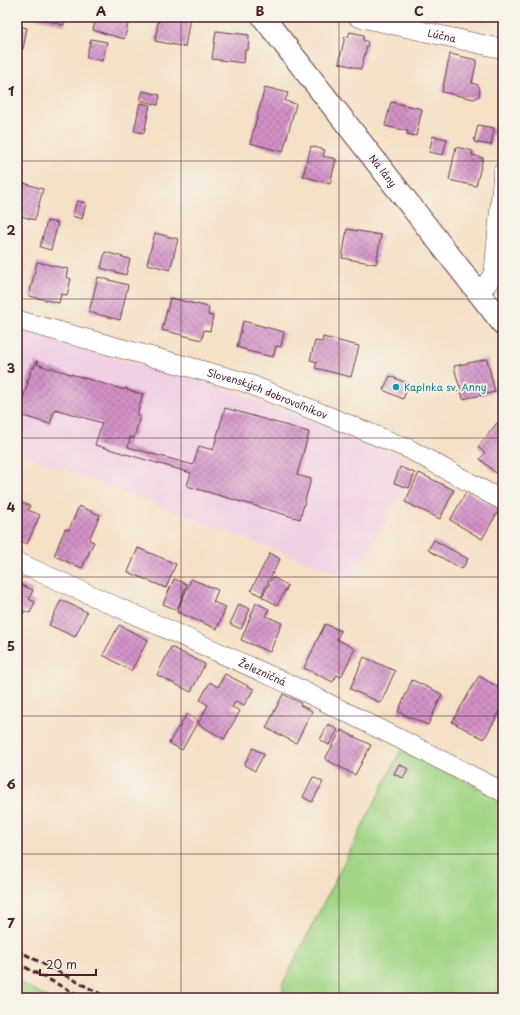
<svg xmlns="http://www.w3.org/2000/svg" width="520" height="1015" viewBox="0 0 520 1015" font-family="'Playpen Sans',sans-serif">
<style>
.built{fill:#f0d0e5}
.grass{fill:#a1d585;stroke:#767a58}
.building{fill:url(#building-cross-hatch)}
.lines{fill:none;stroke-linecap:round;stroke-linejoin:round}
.street-casing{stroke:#643c42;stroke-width:20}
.secondary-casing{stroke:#643c42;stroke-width:24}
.street{stroke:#fff;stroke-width:19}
.secondary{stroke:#fff;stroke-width:22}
.rail{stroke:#4a1f2b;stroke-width:3;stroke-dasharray:6 3;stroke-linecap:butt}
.grid{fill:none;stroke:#4a1f2b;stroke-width:1;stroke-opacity:0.55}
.culture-dot{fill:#0f9aa8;stroke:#f7f3e8;stroke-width:1.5}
.labels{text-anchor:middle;stroke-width:3.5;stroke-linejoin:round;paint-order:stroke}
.street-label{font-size:10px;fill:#4a1f2b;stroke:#f7f3e8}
.culture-label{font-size:10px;fill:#0d838f;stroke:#f7f3e8;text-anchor:start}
.neatline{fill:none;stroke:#4a1f2b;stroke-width:1.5}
.grid-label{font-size:13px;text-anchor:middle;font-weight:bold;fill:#4a1f2b}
</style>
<defs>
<pattern id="building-cross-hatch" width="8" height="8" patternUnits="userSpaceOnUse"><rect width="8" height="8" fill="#d392c7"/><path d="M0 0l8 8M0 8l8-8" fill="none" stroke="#ad77a2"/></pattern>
</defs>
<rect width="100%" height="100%" fill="#f7f3e8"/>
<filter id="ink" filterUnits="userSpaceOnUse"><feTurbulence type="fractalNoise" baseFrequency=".025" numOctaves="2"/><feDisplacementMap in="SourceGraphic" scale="8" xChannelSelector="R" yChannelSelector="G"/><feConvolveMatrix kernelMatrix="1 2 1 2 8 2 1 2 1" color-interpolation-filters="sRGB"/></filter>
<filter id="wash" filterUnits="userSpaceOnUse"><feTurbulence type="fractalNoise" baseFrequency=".012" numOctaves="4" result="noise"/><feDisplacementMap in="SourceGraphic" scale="16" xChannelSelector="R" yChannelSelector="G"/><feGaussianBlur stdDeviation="0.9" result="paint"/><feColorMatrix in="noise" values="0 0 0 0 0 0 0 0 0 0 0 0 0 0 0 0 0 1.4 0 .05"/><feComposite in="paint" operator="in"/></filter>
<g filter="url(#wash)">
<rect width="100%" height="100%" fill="#f4e0c6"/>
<polygon class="built" points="17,331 223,388 405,457 391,482 404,488 353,579 17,452"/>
<g class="grass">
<polygon points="401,750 503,799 503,998 285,998 282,985"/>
<polygon points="17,981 49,998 17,998"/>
</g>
<g id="blocks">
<g class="building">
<polygon points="32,17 66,17 64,25"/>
<polygon points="96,17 130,17 124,39 93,30"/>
<polygon points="159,17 183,17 190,18 185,47 155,41"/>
<polygon points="469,17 485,17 484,21"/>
<polygon points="17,26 27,28 23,49 17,48"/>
<polygon points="216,31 249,35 248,50 245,50 244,63 212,59"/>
<polygon points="350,32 364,35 363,40 368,42 361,69 339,63 345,36 348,37"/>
<polygon points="91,39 107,42 102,61 86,57"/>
<polygon points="450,54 477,60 472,83 478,85 480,90 479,96 474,99 442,92"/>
<polygon points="265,87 288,93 285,101 296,104 283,152 250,143"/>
<polygon points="143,91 160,95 158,105 140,100"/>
<polygon points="391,102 422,109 416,136 407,134 408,131 385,126"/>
<polygon points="140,103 150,105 144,133 134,131"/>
<polygon points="478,125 494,128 491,145 474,142"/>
<polygon points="433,136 447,139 443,155 429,152"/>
<polygon points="311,146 325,150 323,156 336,159 330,184 303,176"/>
<polygon points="456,147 473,151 472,155 483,158 476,186 449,180"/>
<polygon points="17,181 43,189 35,220 17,215"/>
<polygon points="77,201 86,203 82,219 72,216"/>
<polygon points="47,221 58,223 51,250 40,247"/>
<polygon points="347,229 381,235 376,264 342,258"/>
<polygon points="155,233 178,239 170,270 147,264"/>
<polygon points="105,252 130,259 126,275 101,268"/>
<polygon points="37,262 68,269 66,277 71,279 67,295 61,294 59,303 29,296"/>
<polygon points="98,277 128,285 120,320 89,312"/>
<polygon points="170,298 209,307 208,315 213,316 210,331 204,330 202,340 162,330"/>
<polygon points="243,321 284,332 281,347 276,346 273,357 247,351 247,350 237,347"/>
<polygon points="323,337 359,346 351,377 315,368 317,362 310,360 315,341 322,342"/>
<polygon points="487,359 495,392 463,399 460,385 459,386 454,366"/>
<polygon points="36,361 38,362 37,364 51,369 52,367 54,368 54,369 125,390 125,388 127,388 127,390 143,394 137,415 140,416 134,438 130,437 128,447 193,465 199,446 213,450 225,408 309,432 297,475 311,479 300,519 187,486 191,473 95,445 102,423 55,409 50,424 20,415 23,407 19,406 20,404 21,404 28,383 26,382 27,381 28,381 32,367 34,368"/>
<polygon points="390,376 409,384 403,399 383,390"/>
<polygon points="497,423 503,428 503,464 496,473 480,459 485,453 478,447"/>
<polygon points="400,467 415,473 409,488 394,483"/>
<polygon points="419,473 454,490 440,519 405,502"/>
<polygon points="467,491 499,510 482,539 450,520"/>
<polygon points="17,500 30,506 28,510 40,515 27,544 17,539"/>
<polygon points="79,506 100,515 89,540 94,542 82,568 54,556 65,529 69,530"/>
<polygon points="434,540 468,559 462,569 428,550"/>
<polygon points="138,548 176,564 166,588 128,572"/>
<polygon points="270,553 280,559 261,596 251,590"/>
<polygon points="273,577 288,586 277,605 262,597"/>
<polygon points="174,579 187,584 177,610 163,604"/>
<polygon points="191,579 218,590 213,602 226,607 217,629 177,612"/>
<polygon points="17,583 33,590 29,599 35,602 30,613 24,611 21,618 17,616"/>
<polygon points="61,600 87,612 75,637 49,625"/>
<polygon points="256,603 269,609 266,616 282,623 270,652 241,640"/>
<polygon points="239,604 250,609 241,629 230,624"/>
<polygon points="325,624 341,631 337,639 355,649 341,677 337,675 333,682 304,668"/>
<polygon points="119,625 148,640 131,671 103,655"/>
<polygon points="171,647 205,664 191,692 157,675"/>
<polygon points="364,657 395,671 381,703 350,689"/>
<polygon points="225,674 254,689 244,705 236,701 232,707 240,711 224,739 198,724 208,705 200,700 210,682 218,687"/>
<polygon points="479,676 503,690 503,706 484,739 452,722"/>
<polygon points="412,680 442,694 428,725 398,712"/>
<polygon points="283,694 301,703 300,705 312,711 296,743 266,728"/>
<polygon points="187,714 198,721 182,750 169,743 178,727 179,728"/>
<polygon points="328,724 338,730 329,745 320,740"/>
<polygon points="341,730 371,745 355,775 325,759"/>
<polygon points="253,748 264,754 255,771 244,765"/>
<polygon points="399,764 408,769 403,778 394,774"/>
<polygon points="313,777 323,782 312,802 303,797"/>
</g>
</g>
</g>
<g filter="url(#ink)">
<use href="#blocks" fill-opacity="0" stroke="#643c42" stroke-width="1"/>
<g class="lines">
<defs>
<g id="street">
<path id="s1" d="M 358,17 L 503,49"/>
<polyline points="478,291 487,284 494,272 503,172"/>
<path id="s2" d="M 17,320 L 244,382 L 409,449 L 503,501"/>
<path id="s3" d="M 17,562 L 289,684 L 408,743 L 503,792"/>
</g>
<g id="secondary">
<path id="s4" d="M 263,17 L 503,324"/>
</g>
</defs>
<use href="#street" class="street-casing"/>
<use href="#secondary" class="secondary-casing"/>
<use href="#street" class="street"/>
<use href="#secondary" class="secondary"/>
<g class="rail">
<polyline points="17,950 108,998"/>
<polyline points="17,963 84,998"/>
</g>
</g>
</g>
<path class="grid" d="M 181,17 L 181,998M 339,17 L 339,998M 17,161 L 503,161M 17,299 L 503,299M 17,438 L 503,438M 17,577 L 503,577M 17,716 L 503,716M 17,854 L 503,854"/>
<circle class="culture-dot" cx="396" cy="387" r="4"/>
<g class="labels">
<g class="street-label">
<text dy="4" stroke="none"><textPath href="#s1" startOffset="86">Lúčna</textPath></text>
<text dy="4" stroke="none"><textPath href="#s4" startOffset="195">Na lány</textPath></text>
<text dy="4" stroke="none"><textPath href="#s2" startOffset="261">Slovenských dobrovoľníkov</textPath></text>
<text dy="4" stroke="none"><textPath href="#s3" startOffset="269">Železničná</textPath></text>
</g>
<g class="culture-label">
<text x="404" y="391">Kaplnka sv. Anny</text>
</g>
</g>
<rect width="520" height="1015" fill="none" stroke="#f7f3e8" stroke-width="44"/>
<path d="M40 969v6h56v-6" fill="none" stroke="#4a1f2b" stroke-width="2"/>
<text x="46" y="969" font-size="12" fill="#4a1f2b" stroke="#f7f3e8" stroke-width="3" paint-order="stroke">20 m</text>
<rect x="22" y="22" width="476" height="971" class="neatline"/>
<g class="grid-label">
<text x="101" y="16">A</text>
<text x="260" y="16">B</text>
<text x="419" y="16">C</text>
<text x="11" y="96">1</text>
<text x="11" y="235">2</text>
<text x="11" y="373">3</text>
<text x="11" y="512">4</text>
<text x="11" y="651">5</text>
<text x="11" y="789">6</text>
<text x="11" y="928">7</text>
</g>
</svg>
